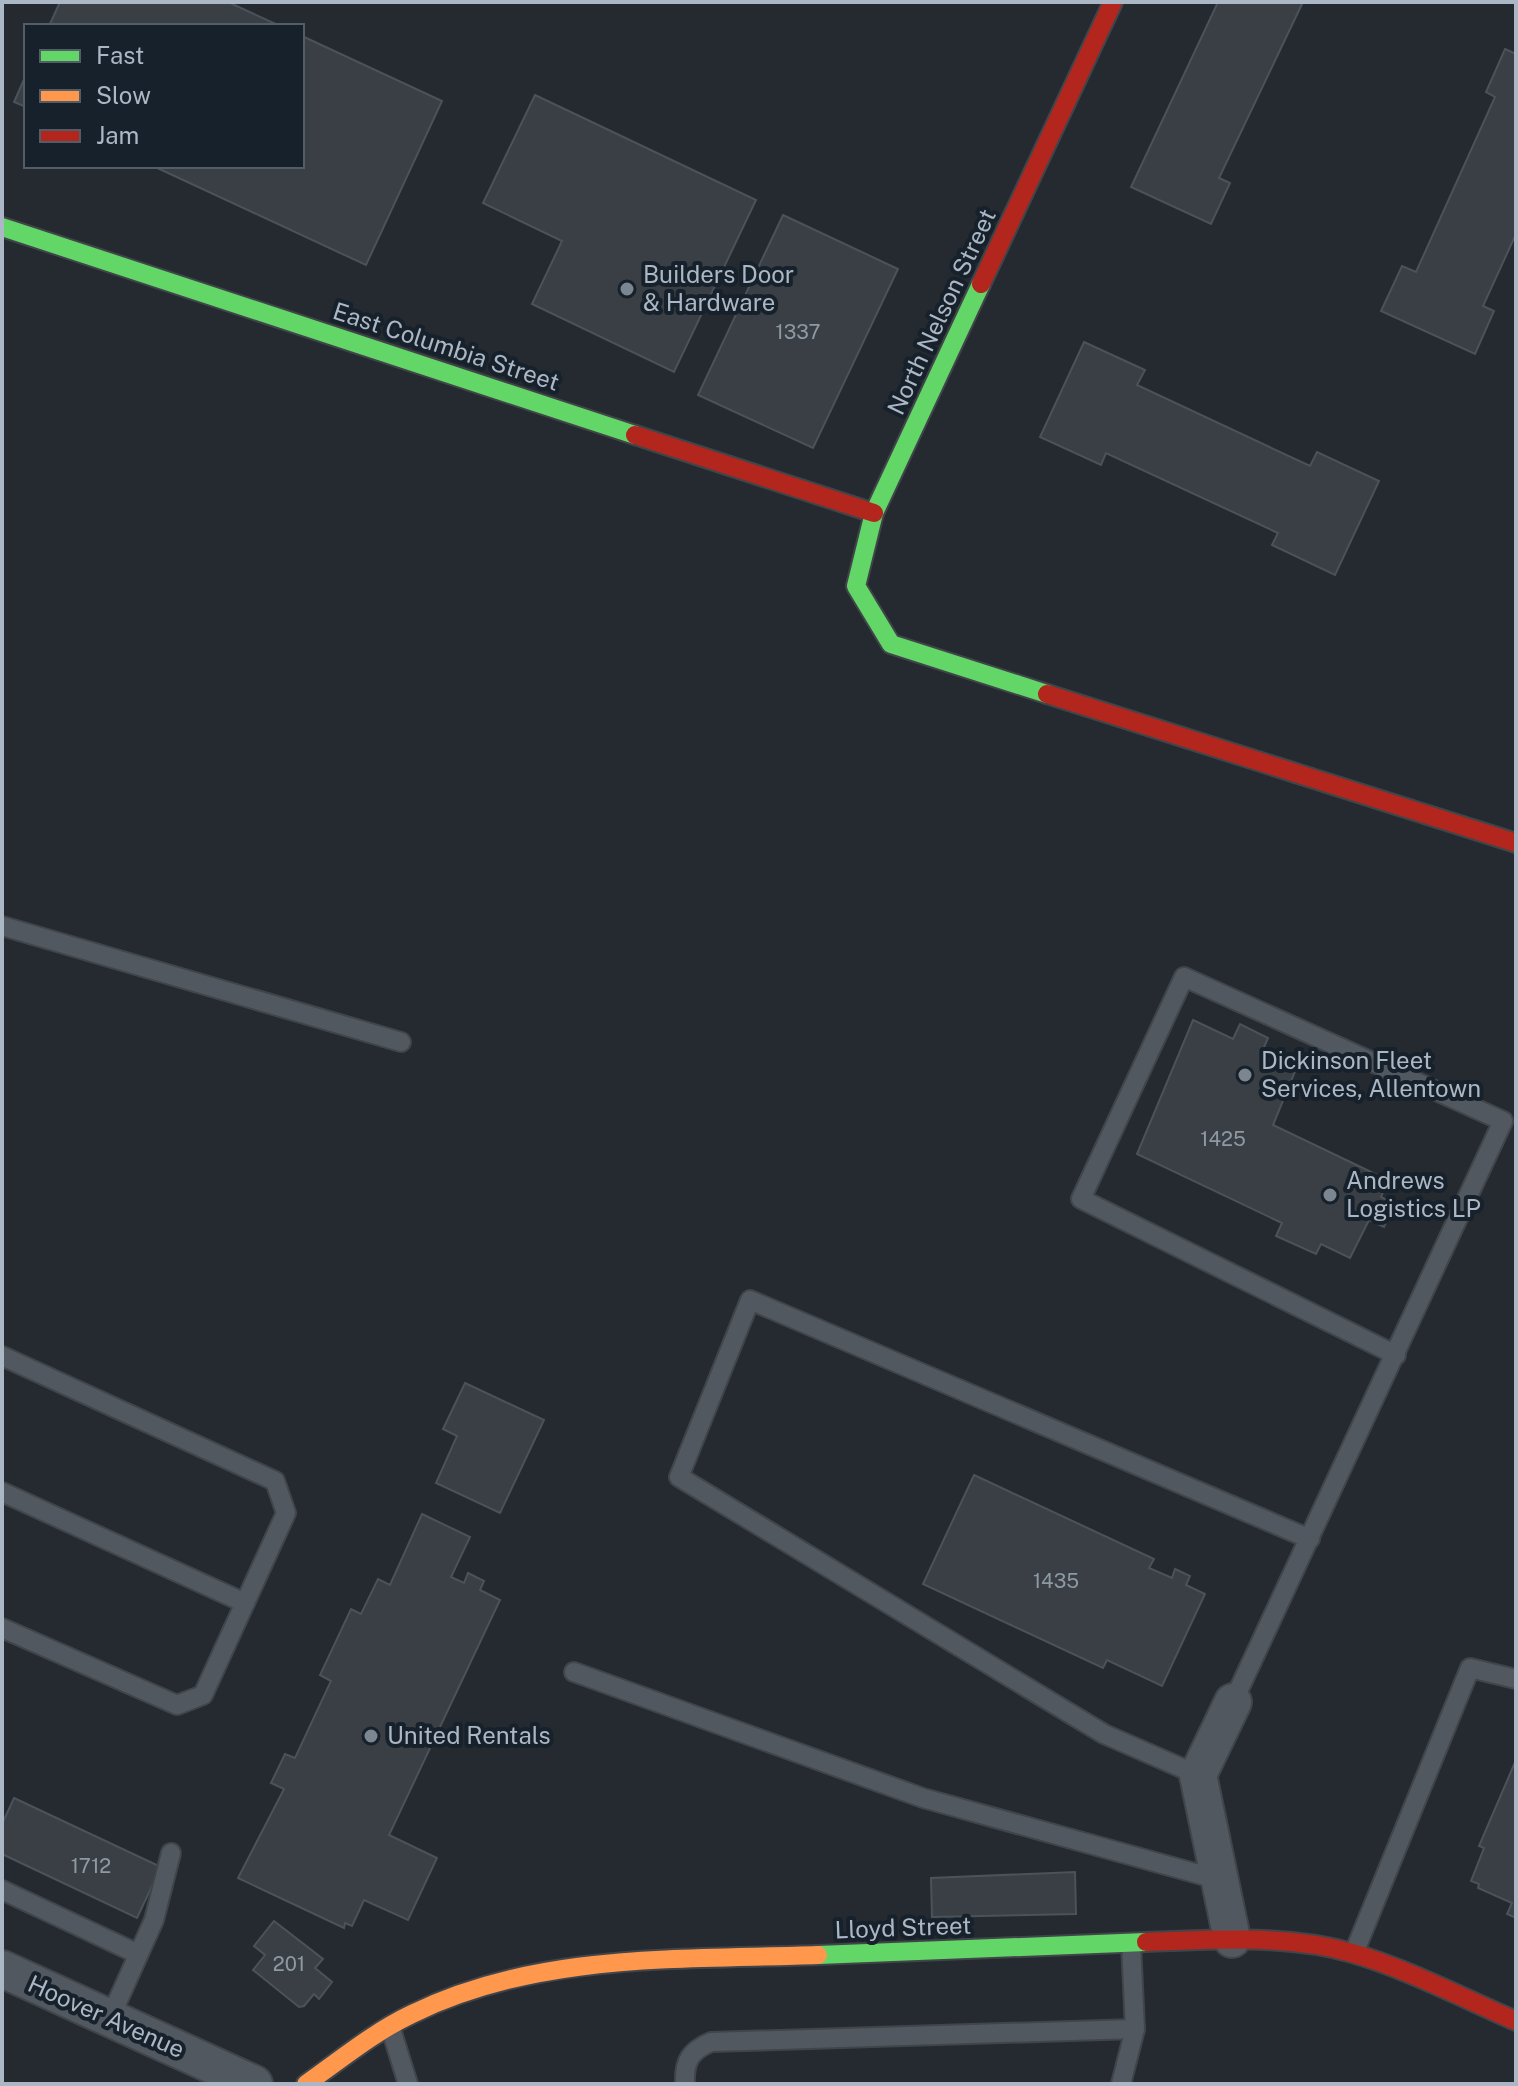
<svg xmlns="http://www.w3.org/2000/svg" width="1518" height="2086" viewBox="0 0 1518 2086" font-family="'Public Sans',sans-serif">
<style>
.building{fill:#393f44;stroke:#4b5259;stroke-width:2}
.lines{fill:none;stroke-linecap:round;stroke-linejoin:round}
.lane-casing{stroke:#40454a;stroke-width:22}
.street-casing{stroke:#40454a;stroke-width:40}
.fast-casing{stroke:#40454a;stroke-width:22}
.slow-casing{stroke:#40454a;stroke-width:22}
.jam-casing{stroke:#40454a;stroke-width:22}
.lane{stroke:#525860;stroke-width:18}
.street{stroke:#525860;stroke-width:36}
.fast{stroke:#63d668;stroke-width:18}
.slow{stroke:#ff974d;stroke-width:18}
.jam{stroke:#b3261e;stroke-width:18}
.poi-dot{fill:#7c8690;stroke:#17212b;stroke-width:3}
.labels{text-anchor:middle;stroke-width:8;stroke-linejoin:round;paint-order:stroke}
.number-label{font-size:20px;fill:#8e99a4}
.poi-label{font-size:24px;fill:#abb7c4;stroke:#17212b;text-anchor:start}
.street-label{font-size:24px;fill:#abb7c4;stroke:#17212b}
</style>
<rect width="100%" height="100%" fill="#242a30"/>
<g class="building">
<polygon points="60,2 228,2 280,26 49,26"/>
<polygon points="1218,2 1303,2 1219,178 1230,183 1211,224 1131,187"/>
<polygon points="302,36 442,101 366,265 153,166 302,166"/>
<polygon points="1505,49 1516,54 1516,234 1483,306 1494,311 1475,354 1381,311 1402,266 1416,272 1495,97 1486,92"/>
<polygon points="26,75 26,107 14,102"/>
<polygon points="535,95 756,200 674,372 532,304 562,241 483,203"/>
<polygon points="783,215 898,269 813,448 698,395"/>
<polygon points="1084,342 1145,370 1137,385 1310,466 1317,452 1379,481 1335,575 1272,545 1278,533 1106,453 1101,465 1040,437"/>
<polygon points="1193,1020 1233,1039 1240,1024 1268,1038 1262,1052 1296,1069 1273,1125 1388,1180 1381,1197 1395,1204 1384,1227 1369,1220 1350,1258 1321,1244 1316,1254 1276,1236 1282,1223 1137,1154"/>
<polygon points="465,1383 544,1420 500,1513 436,1483 457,1436 443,1429"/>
<polygon points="974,1475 1154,1559 1149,1568 1172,1578 1175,1569 1190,1576 1186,1585 1205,1594 1162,1686 1107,1660 1103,1668 923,1584"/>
<polygon points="422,1514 470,1537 451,1577 464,1583 468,1573 484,1581 480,1590 500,1600 389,1835 437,1858 408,1920 364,1900 352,1926 345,1923 344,1928 238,1878 284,1789 271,1783 285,1754 295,1758 331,1681 320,1675 351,1609 361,1614 378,1579 390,1585"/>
<polygon points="1516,1760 1516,1918 1507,1914 1512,1903 1478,1888 1479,1884 1471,1881 1484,1848 1479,1846"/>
<polygon points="14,1798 161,1867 137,1918 2,1854 2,1824"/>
<polygon points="1075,1872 1076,1914 932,1917 931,1878"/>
<polygon points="274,1921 323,1959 315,1968 332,1982 319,1999 314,1994 304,2006 299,2007 253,1970 265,1955 254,1946"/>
</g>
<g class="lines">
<defs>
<g id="lane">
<polyline points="2,926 401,1042"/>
<polyline points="2,1356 275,1481 286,1513 203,1695 177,1705 2,1628"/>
<polyline points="2,1492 245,1603"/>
<polyline points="574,1672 923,1798 1220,1880"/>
<polyline points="1233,1702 1503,1121 1184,977 1081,1199 1396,1355"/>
<polyline points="1198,1775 1104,1734 679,1477 750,1300 1310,1539"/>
<polyline points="2,1890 138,1954"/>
<polyline points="1354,1953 1470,1668 1516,1679"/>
<polyline points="110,2018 154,1920 171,1853"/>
<polyline points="390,2026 408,2084"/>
<path d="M 685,2084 C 684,2061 690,2051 711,2042 L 1135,2029"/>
<polyline points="1121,2084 1135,2029 1131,1943"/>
</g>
<g id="street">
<polyline points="1232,1939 1198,1775 1233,1702"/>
<polyline points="2,1969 254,2084"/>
</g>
<g id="fast">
<polyline points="2,227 635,435"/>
<polyline points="981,284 874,513 856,586 891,644 1047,694"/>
<polyline points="818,1955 1146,1942"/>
</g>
<path id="slow" d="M 306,2084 C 340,2060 374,2032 412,2014 C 538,1952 682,1960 818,1955"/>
<g id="jam">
<polyline points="981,284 1113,2"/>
<polyline points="635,435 874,513"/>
<polyline points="1047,694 1516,843"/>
<path d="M 1146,1942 C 1214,1940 1286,1934 1352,1953 C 1405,1968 1465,1999 1516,2021"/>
</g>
</defs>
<use href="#lane" class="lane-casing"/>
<use href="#street" class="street-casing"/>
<use href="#fast" class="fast-casing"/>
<use href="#slow" class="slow-casing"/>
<use href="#jam" class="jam-casing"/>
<use href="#lane" class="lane"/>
<use href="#street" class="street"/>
<use href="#fast" class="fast"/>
<use href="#slow" class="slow"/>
<use href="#jam" class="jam"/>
</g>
<g class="poi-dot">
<circle cx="627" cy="289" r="8"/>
<circle cx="1245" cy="1075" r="8"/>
<circle cx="1330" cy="1195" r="8"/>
<circle cx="371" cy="1736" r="8"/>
</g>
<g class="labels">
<g class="number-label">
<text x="798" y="339">1337</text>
<text x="1223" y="1146">1425</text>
<text x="1056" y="1588">1435</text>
<text x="91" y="1873">1712</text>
<text x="289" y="1971">201</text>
</g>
<g class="poi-label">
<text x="643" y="283">Builders Door<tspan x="643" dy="28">&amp; Hardware</tspan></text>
<text x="1261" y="1069">Dickinson Fleet<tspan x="1261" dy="28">Services, Allentown</tspan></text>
<text x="1346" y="1189">Andrews<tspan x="1346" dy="28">Logistics LP</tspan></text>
<text x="387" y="1744">United Rentals</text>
</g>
<g class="street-label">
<text transform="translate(942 312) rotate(-65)" y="8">North Nelson Street</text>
<text transform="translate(446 347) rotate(18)" y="8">East Columbia Street</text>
<text transform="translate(903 1928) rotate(-2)" y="8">Lloyd Street</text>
<text transform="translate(106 2017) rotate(24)" y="8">Hoover Avenue</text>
</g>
</g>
<rect width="1518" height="2086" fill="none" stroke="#abb7c4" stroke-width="8"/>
<rect x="24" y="24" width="280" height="144" fill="#17212b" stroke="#525d68" stroke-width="2"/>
<rect x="40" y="50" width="40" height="12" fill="#63d668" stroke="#525d68" stroke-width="2"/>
<text x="96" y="64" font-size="24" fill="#abb7c4">Fast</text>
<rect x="40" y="90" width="40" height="12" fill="#ff974d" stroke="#525d68" stroke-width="2"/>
<text x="96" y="104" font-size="24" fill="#abb7c4">Slow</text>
<rect x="40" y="130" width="40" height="12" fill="#b3261e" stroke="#525d68" stroke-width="2"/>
<text x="96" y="144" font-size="24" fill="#abb7c4">Jam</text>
</svg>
